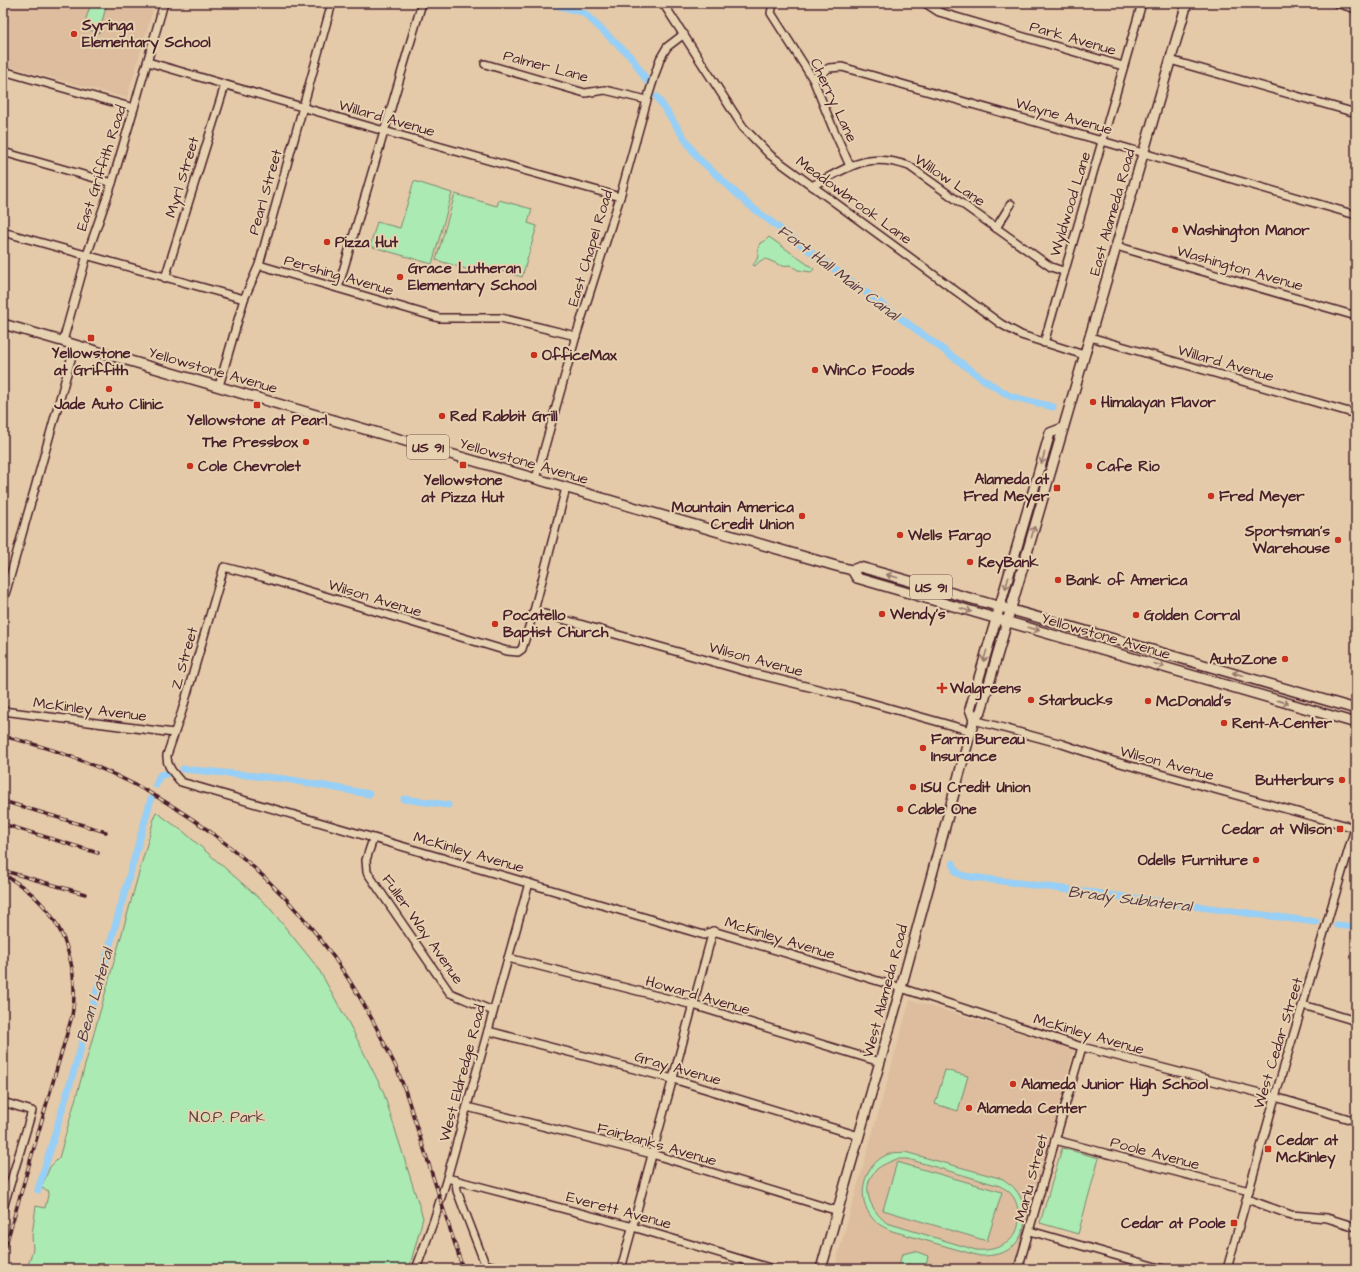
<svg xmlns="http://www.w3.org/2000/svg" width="1359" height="1272" viewBox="0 0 1359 1272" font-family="'Architects Daughter',sans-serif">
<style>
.built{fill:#debd9f}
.green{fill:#abeab2;stroke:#7a846e;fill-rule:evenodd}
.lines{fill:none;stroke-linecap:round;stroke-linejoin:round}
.canal{stroke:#97cff6;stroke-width:7}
.minor-casing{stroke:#4a1f2b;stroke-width:10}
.major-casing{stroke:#4a1f2b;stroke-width:12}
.minor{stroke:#e6d2b0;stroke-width:7}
.major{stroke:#e6d2b0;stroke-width:9}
.rail-casing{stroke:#4a1f2b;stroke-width:3.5}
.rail{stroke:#e6d2b0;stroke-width:2;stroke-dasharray:6;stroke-linecap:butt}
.oneway{stroke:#98786e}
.poi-dot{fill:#c8321e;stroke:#e6d2b0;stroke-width:1.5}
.labels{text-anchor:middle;stroke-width:4;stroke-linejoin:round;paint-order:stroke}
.shield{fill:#e6d2b0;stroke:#795553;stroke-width:1}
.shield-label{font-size:14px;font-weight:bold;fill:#4a1f2b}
.poi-label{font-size:15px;font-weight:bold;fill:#4a1f2b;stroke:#e6d2b0;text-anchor:start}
.street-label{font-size:15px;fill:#4a1f2b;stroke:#e6d2b0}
.park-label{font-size:15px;fill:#593d3f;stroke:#e6d2b0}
.water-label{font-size:16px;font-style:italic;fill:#563949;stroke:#e6d2b0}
</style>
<rect width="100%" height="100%" fill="#e4caa9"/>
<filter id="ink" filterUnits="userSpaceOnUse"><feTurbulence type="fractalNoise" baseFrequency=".025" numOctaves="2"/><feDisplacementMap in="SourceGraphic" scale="8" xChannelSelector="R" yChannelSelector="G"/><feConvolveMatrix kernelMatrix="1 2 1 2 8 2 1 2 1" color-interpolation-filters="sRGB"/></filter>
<g filter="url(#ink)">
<g class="built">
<polygon points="3,3 155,3 127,98 3,65"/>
<polygon points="910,1000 1074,1049 1043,1166 1016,1261 1011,1269 834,1269"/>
</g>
<g class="green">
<polygon points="91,3 107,3 99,33 83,28"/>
<polygon points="414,181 452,193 432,264 370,246 377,222 400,228"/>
<polygon points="455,194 497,206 499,200 532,209 528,223 537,226 522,277 478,264 476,272 436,260"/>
<path d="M 769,237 L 814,269 L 811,272 L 798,270 L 790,265 L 782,266 L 766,259 L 760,261 L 755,266 L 753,265 C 761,257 756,252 760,243 L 765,241 Z"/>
<polygon points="156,812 184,832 268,906 318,968 353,1031 383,1091 423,1218 409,1269 27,1269 33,1249 32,1235 36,1206 45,1208 49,1191 41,1188 50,1167 59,1158"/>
<polygon points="945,1070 968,1076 958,1111 935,1104"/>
<polygon points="1062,1148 1099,1158 1078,1234 1040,1223"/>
<path d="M 905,1152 L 1003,1179 C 1007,1182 1012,1185 1015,1189 C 1030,1207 1028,1238 1008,1250 C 999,1255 989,1256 980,1256 L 892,1231 C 883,1227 875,1223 870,1215 C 855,1193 866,1160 892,1153 C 896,1152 901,1153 905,1152 ZM 897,1159 L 908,1159 L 1000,1186 C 1003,1188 1008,1190 1010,1193 C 1015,1198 1017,1204 1018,1210 C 1024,1238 1001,1252 976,1250 L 887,1223 C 870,1210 859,1186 877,1169 C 883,1164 890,1162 897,1159 Z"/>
<polygon points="897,1162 1002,1192 987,1241 883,1210"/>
<polygon points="915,1251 928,1256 926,1266 907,1264 904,1267 899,1265 902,1254"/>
</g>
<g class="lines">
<g class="canal">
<polyline points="549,3 584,13 632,58 647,81"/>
<polyline points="657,97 697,157 749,205 795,240 987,382 1010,396 1053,407"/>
<polyline points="183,769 286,779 369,794"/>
<polyline points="156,785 160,775 166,774"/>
<polyline points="404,799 448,805"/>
<polyline points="953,863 956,872 964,876 1316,922"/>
<polyline points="1337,925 1356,927"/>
<polyline points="38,1190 79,1054 151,799"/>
</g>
<defs>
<g id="minor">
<polyline points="663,3 743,127 770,155 1001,324 1021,335 1084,355"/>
<polyline points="925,3 939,12 1123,66"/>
<polyline points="1336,3 1356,9"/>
<polyline points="773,4 771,13 813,79 832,126 850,166"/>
<polyline points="1170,60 1356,113"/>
<polyline points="148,62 384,131 620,197"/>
<polyline points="485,64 585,93 605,90 647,100"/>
<polyline points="3,71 134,108"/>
<polyline points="813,79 829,68 842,67 1102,141 1356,215"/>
<polyline points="3,152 112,183"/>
<path d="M 812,186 C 849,167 867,151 909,166 L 1051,267 L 1063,271"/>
<polyline points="996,228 1011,204"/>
<polyline points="3,232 244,299"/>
<polyline points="1116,246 1356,316"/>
<polyline points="259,265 439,318 501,318 576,336"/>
<polyline points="165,278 225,85"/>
<polyline points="338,288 422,3"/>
<polyline points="1090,337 1356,414"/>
<polyline points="63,341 87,255 112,183 134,108 164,3"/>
<polyline points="1044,343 1142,3"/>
<polyline points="219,386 244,299 259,265 332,3"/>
<polyline points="536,478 576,336 620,197 647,100 660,59 667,47 684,34"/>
<path d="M 566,488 L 534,611 L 522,649 L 518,652 L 507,651 L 262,577 L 224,567 L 182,711 L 167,755 C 166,766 174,774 181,782 C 355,833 530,883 704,935 L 713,931 L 901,988 L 1082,1047 L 1275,1097 L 1356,1121"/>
<polyline points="3,602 75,345"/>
<polyline points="534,611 752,673 850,697 971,731"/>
<polyline points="3,711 174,733"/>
<polyline points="974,720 1062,744 1113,761 1355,828"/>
<polyline points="373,839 366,860 367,872 450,993 493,1011"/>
<polyline points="508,958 693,1005 880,1062"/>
<polyline points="1303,1005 1356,1021"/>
<polyline points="488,1031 673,1079 859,1136"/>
<polyline points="3,1102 32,1111 3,1208"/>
<polyline points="467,1107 652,1154 838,1211"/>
<polyline points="1055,1140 1249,1191"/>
<polyline points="447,1178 633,1227 773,1269"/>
<polyline points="456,1180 457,1191 485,1264 503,1269"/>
<polyline points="1247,1199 1291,1215 1327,1218 1356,1227"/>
<polyline points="1030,1231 1163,1269"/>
<polyline points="416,1269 434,1220 447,1178 529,883"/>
<polyline points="621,1269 713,931"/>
<polyline points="1018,1269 1082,1047"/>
<polyline points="1227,1269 1275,1097 1356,825"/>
</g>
<g id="major">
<polyline points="3,324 836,566 852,570 860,567 1121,641 1356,709"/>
<polyline points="852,570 857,578 1356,723"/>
<polyline points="974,720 970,709 1050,433 1063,428"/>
<polyline points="821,1269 901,988 974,720 981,711 1187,3"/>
</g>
</defs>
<use href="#minor" class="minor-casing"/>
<use href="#major" class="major-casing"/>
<use href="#minor" class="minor"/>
<use href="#major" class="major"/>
<defs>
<g id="rail">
<path d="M 3,736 C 171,776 310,887 384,1043 C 389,1054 396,1065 400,1077 C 408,1096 413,1117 420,1137 C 434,1181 449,1225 463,1269"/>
<polyline points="3,801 106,832"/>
<polyline points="3,824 98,853"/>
<polyline points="5,871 85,894"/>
<path d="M 3,874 C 16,882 29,890 40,902 C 68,931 79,977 72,1016 L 3,1255"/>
</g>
</defs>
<use href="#rail" class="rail-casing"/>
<use href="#rail" class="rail"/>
</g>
<defs><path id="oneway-shaft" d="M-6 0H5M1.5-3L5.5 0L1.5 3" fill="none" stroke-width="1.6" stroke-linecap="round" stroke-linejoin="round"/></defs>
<g class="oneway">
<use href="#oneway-shaft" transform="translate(1043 458) rotate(106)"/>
<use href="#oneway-shaft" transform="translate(1033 532) rotate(-74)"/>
<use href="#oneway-shaft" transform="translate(892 576) rotate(-164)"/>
<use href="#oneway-shaft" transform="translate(1007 583) rotate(106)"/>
<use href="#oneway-shaft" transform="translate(966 610) rotate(17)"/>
<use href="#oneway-shaft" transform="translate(1034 629) rotate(16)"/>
<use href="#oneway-shaft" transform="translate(985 656) rotate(106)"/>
<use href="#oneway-shaft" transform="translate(1159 665) rotate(16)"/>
<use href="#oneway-shaft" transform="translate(1238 674) rotate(-164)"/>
<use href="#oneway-shaft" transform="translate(1283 702) rotate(16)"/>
</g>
</g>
<g class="poi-dot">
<circle cx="74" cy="34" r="4"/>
<circle cx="1175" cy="230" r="4"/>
<circle cx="327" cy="242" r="4"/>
<circle cx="400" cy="277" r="4"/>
<rect x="87" y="334" width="8" height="8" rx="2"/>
<circle cx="534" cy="355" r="4"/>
<circle cx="815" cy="370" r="4"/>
<circle cx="109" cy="389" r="4"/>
<circle cx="1093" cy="402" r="4"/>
<rect x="253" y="401" width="8" height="8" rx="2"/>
<circle cx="442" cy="416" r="4"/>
<circle cx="306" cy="442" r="4"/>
<rect x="459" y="461" width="8" height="8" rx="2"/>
<circle cx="190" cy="466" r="4"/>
<circle cx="1089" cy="466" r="4"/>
<rect x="1053" y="484" width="8" height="8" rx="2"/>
<circle cx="1211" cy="496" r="4"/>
<circle cx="802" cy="516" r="4"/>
<circle cx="900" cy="535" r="4"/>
<circle cx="1338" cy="540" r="4"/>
<circle cx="970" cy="562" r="4"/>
<circle cx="1058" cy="580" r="4"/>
<circle cx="882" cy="614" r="4"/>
<circle cx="1136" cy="615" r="4"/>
<circle cx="495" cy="624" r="4"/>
<circle cx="1285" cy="659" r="4"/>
<path d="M940 682h4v4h4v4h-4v4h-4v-4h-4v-4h4z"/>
<circle cx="1031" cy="700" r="4"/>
<circle cx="1148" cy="701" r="4"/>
<circle cx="1224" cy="723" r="4"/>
<circle cx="923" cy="748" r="4"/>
<circle cx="1342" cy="780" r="4"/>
<circle cx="913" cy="787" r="4"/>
<circle cx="900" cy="809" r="4"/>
<rect x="1336" y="825" width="8" height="8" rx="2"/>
<circle cx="1256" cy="860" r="4"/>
<circle cx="1013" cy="1084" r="4"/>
<circle cx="969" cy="1108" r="4"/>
<rect x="1264" y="1145" width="8" height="8" rx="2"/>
<rect x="1230" y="1219" width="8" height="8" rx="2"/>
</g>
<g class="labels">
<g class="shield">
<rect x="407" y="435" width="42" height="24" rx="3"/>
<rect x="910" y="575" width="42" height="24" rx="3"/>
</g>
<g class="shield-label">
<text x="428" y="452">US 91</text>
<text x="931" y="592">US 91</text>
</g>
<g class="poi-label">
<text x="82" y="30">Syringa<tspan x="82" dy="17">Elementary School</tspan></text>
<text x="1183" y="235">Washington Manor</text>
<text x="335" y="247">Pizza Hut</text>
<text x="408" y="273">Grace Lutheran<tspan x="408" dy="17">Elementary School</tspan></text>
<text x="91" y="358" text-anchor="middle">Yellowstone<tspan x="91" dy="17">at Griffith</tspan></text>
<text x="542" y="360">OfficeMax</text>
<text x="823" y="375">WinCo Foods</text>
<text x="1101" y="407">Himalayan Flavor</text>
<text x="109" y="409" text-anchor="middle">Jade Auto Clinic</text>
<text x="450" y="421">Red Rabbit Grill</text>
<text x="257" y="425" text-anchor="middle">Yellowstone at Pearl</text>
<text x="298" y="447" text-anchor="end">The Pressbox</text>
<text x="198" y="471">Cole Chevrolet</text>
<text x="1097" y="471">Cafe Rio</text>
<text x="1049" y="484" text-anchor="end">Alameda at<tspan x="1049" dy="17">Fred Meyer</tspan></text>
<text x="463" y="485" text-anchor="middle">Yellowstone<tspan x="463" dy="17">at Pizza Hut</tspan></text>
<text x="1219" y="501">Fred Meyer</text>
<text x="794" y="512" text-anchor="end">Mountain America<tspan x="794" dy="17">Credit Union</tspan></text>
<text x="1330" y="536" text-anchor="end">Sportsman's<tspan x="1330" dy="17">Warehouse</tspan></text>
<text x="908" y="540">Wells Fargo</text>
<text x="978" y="567">KeyBank</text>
<text x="1066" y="585">Bank of America</text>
<text x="890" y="619">Wendy's</text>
<text x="503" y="620">Pocatello<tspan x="503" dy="17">Baptist Church</tspan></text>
<text x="1144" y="620">Golden Corral</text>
<text x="1277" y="664" text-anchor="end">AutoZone</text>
<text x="950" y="693">Walgreens</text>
<text x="1039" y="705">Starbucks</text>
<text x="1156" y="706">McDonald's</text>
<text x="1232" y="728">Rent-A-Center</text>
<text x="931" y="744">Farm Bureau<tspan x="931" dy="17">Insurance</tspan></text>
<text x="1334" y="785" text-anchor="end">Butterburs</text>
<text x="921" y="792">ISU Credit Union</text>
<text x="908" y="814">Cable One</text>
<text x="1332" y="834" text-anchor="end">Cedar at Wilson</text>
<text x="1248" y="865" text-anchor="end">Odells Furniture</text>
<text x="1021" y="1089">Alameda Junior High School</text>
<text x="977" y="1113">Alameda Center</text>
<text x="1276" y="1145">Cedar at<tspan x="1276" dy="17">McKinley</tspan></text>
<text x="1226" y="1228" text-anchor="end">Cedar at Poole</text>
</g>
<g class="street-label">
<text transform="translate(1073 38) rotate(16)" y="5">Park Avenue</text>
<text transform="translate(546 66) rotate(15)" y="5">Palmer Lane</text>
<text transform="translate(834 100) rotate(65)" y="5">Cherry Lane</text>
<text transform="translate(1064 116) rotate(16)" y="5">Wayne Avenue</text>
<text transform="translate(387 118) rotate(16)" y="5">Willard Avenue</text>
<text transform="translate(101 168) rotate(-72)" y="5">East Griffith Road</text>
<text transform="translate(182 177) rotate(-73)" y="5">Myrl Street</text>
<text transform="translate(950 180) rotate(34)" y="5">Willow Lane</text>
<text transform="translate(265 192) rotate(-74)" y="5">Pearl Street</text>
<text transform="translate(854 200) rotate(36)" y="5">Meadowbrook Lane</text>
<text transform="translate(1070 204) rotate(-73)" y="5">Wyldwood Lane</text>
<text transform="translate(1112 212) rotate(-74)" y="5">East Alameda Road</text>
<text transform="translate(590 248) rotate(-73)" y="5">East Chapel Road</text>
<text transform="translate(1240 268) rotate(16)" y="5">Washington Avenue</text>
<text transform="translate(339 275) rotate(16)" y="5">Pershing Avenue</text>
<text transform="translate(1226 363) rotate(16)" y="5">Willard Avenue</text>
<text transform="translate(213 370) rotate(16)" y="5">Yellowstone Avenue</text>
<text transform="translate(524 461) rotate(16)" y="5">Yellowstone Avenue</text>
<text transform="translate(375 598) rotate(17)" y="5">Wilson Avenue</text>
<text transform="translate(1106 636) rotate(16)" y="5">Yellowstone Avenue</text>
<text transform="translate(184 658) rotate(-74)" y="5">Z Street</text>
<text transform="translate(756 659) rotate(15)" y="5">Wilson Avenue</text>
<text transform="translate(90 709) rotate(7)" y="5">McKinley Avenue</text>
<text transform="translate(1167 763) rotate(15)" y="5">Wilson Avenue</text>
<text transform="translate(469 852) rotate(16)" y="5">McKinley Avenue</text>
<text transform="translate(423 929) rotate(55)" y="5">Fuller Way Avenue</text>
<text transform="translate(780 938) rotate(17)" y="5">McKinley Avenue</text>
<text transform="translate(885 991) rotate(-75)" y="5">West Alameda Road</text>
<text transform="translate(698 995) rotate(16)" y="5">Howard Avenue</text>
<text transform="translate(1089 1034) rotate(16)" y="5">McKinley Avenue</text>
<text transform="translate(1278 1043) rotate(-73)" y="5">West Cedar Street</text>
<text transform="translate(678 1068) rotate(16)" y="5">Gray Avenue</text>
<text transform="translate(462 1073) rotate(-75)" y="5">West Eldredge Road</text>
<text transform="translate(657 1144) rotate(16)" y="5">Fairbanks Avenue</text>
<text transform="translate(1155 1153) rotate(15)" y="5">Poole Avenue</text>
<text transform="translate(1031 1178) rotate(-75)" y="5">Marlu Street</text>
<text transform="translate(619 1210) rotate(15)" y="5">Everett Avenue</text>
</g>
<g class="park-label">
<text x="227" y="1122">N.O.P. Park</text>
</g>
<g class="water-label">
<text transform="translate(839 272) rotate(37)" y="6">Fort Hall Main Canal</text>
<text transform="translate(1130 898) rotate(7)" y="6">Brady Sublateral</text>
<text transform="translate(94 995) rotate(-74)" y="6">Bean Lateral</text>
</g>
</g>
<rect width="1359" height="1272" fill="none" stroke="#e6d2b0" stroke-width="16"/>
<rect x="8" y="8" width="1343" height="1256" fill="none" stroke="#4a1f2b" stroke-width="1.5" filter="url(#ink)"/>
</svg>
